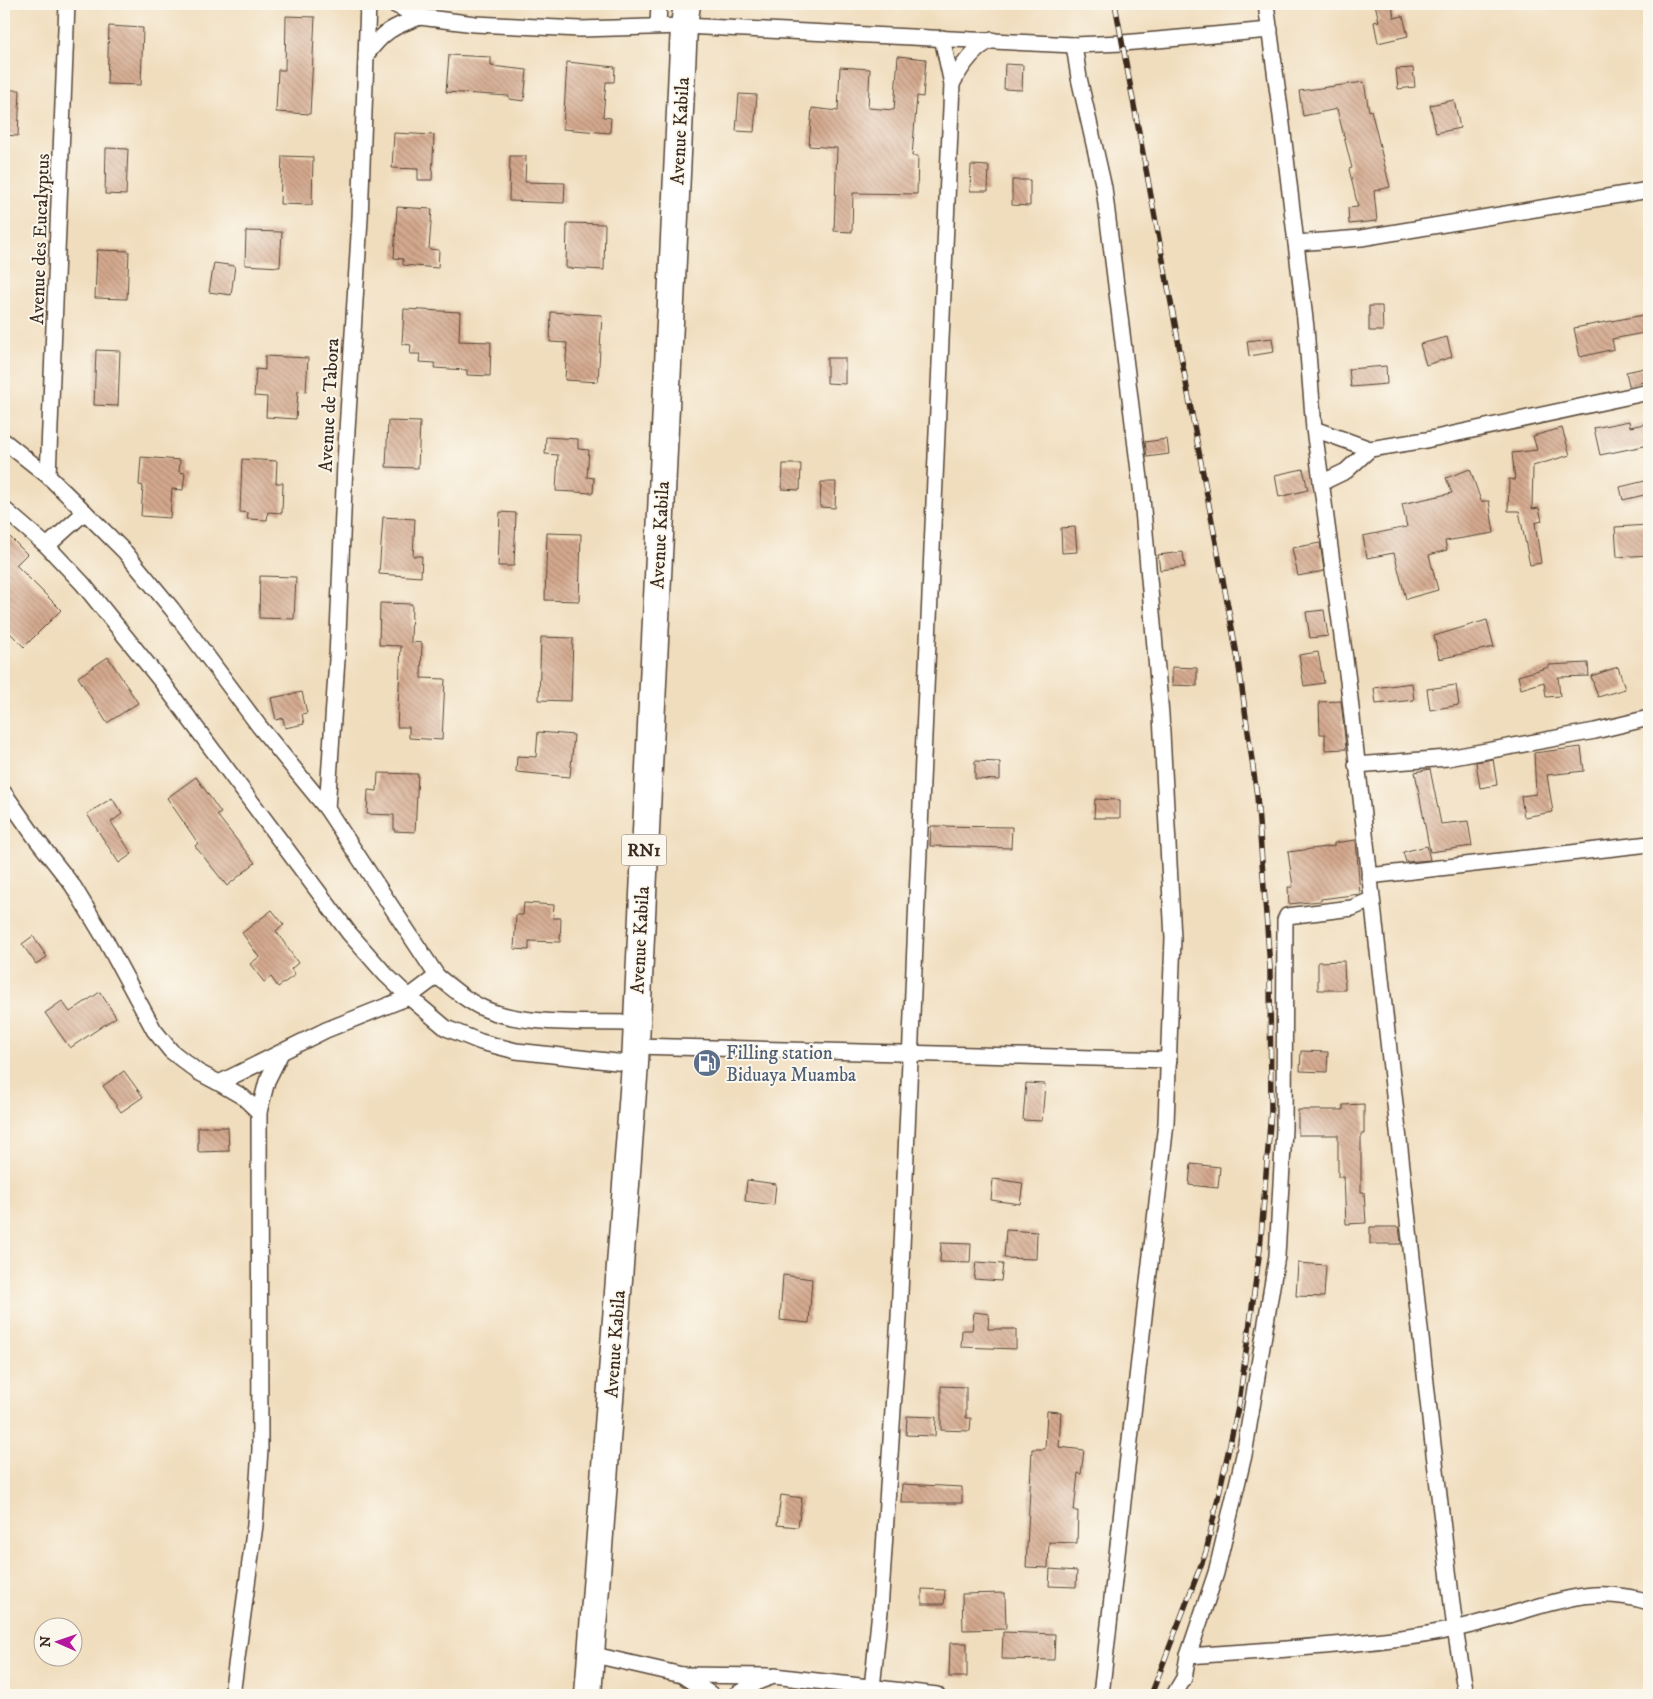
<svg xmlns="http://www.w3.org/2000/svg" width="1653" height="1699" viewBox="0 0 1653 1699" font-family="'IM FELL DW Pica',serif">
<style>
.building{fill:url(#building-back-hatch)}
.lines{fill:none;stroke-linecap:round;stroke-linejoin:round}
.minor-casing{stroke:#564536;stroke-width:18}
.trunk-casing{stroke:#564536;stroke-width:29}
.minor{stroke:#fff;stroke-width:15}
.trunk{stroke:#fff;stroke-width:26}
.rail-casing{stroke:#3b2a1e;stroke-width:5.5}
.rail{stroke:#fbf7ec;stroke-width:4;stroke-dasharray:11;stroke-linecap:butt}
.labels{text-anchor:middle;stroke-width:4;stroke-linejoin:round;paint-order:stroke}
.shield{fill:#fbf7ec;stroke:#75685c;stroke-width:1}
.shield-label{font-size:18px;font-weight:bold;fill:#3b2a1e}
.street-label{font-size:19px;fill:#3b2a1e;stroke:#fbf7ec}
.service-label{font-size:19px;fill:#4e5e75;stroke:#fbf7ec;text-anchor:start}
</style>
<defs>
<pattern id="building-back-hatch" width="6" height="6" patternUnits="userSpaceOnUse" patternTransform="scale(1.25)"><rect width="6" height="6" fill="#d4a98e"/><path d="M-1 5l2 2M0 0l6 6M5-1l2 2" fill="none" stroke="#ad8a73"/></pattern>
</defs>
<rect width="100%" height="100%" fill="#fbf7ec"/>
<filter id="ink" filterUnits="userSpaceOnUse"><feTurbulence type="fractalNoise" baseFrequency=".02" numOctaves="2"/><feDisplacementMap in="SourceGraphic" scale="10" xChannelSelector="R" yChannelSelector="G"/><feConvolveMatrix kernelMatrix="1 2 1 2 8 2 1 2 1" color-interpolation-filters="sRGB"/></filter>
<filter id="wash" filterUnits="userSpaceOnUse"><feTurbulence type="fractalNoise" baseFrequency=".0096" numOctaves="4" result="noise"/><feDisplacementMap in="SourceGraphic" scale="20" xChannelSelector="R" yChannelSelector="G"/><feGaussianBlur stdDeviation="1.12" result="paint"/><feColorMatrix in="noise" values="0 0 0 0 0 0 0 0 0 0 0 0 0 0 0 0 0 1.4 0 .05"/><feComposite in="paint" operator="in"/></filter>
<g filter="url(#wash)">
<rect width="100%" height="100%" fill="#f0ddbd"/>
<g id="blocks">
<g class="building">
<polygon points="1375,4 1392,4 1394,18 1403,16 1408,36 1378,43 1374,22 1379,21"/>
<polygon points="286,16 315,17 310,114 276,112 278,70 285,70"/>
<polygon points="109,26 143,28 141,85 107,84"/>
<polygon points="449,55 491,57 491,66 527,70 524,101 509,99 509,96 446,92"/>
<polygon points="898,56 926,59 923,97 917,96 912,156 918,156 917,194 853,193 852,232 834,231 837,148 809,146 812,108 838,111 840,67 870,69 868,108 894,110"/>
<polygon points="567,62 615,67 614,82 606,82 603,117 611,118 610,133 563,129"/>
<polygon points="1005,64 1023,65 1022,90 1004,89"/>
<polygon points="1413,68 1415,87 1398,89 1396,69"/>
<polygon points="1364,82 1369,111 1371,110 1390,187 1374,191 1377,221 1349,224 1348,208 1358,207 1349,169 1352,168 1337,109 1303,116 1299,91"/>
<polygon points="4,90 20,90 18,136 4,135"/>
<polygon points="739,94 757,95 754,132 736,131"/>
<polygon points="1454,100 1460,128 1436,133 1430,105"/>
<polygon points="394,133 434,135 432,180 418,180 418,169 392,168"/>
<polygon points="106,148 128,149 126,195 105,194"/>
<polygon points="282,156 313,157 312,205 280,204"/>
<polygon points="510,156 526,156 525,182 565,183 564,203 509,201"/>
<polygon points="971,165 989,166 988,191 970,191"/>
<polygon points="1012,180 1030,180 1030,206 1012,205"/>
<polygon points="397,207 432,209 429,249 439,250 438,268 403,265 403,259 394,258"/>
<polygon points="567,223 605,224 604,270 566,268"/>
<polygon points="246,231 282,232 280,267 245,265"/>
<polygon points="97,250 129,251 127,299 95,298"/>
<polygon points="214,263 235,266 231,295 209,292"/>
<polygon points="1369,306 1382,306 1383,331 1369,331"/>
<polygon points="404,309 460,312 459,341 491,342 490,376 467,375 467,370 434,368 435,363 419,362 420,354 410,354 411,345 402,344"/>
<polygon points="551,312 602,315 598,382 565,380 567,343 550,342"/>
<polygon points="1649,314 1649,332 1612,339 1614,349 1580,357 1574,328"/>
<polygon points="1447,337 1452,357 1426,365 1420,344"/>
<polygon points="1272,338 1274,352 1249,356 1247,341"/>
<polygon points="96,350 120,351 118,406 94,405"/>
<polygon points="265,356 308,358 306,392 298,391 296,419 266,417 267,397 254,396 256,369 265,370"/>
<polygon points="827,358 845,358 845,384 827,383"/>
<polygon points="1386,366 1387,384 1351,387 1349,369"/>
<polygon points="1649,367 1649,381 1629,385 1626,372"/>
<polygon points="388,421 420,422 418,468 386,467"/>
<polygon points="1629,421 1630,427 1649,423 1649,445 1600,455 1594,428"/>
<polygon points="1562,428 1570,455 1533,466 1532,509 1539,508 1542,521 1535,523 1541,563 1530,565 1519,511 1508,511 1509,479 1515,480 1512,453 1537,450 1533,436"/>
<polygon points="546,437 578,439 578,449 589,450 587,477 594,478 593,493 556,491 558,455 545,454"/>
<polygon points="1167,439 1169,454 1147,457 1145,442"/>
<polygon points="141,457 180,460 179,472 185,473 183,490 172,489 170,518 141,516 143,486 139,485"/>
<polygon points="242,459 277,461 276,483 283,483 282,513 268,512 267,520 247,519 248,513 240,512"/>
<polygon points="783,464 801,464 800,490 782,489"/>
<polygon points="1303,469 1308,490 1279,497 1275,475"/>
<polygon points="1470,469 1481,501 1489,501 1494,533 1445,541 1447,550 1429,555 1438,590 1406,599 1394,553 1367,558 1363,536 1407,527 1402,504 1452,493 1446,478"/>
<polygon points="1645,481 1648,494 1623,500 1620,487"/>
<polygon points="821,482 836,482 835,508 820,507"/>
<polygon points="500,512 516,513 514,566 498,566"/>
<polygon points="383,517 415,519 413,556 422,556 421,577 379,574"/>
<polygon points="1649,525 1649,555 1617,557 1615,527"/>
<polygon points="1075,527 1077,552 1062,553 1061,528"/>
<polygon points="4,531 27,554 16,565 61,610 24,647 4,627"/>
<polygon points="547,533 581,534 579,601 545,600"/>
<polygon points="1320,543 1324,571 1298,576 1292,548"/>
<polygon points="1183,552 1185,567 1160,570 1158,555"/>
<polygon points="260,576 296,577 294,619 259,618"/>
<polygon points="380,603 412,604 411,642 422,643 421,678 445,679 442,740 409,738 409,727 397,727 401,646 379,645"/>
<polygon points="1324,610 1328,636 1310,638 1306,612"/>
<polygon points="1487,620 1494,647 1439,659 1434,636"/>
<polygon points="541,637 573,638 571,701 539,700"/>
<polygon points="1318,652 1324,683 1304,686 1299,655"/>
<polygon points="108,657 138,703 107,723 78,677"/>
<polygon points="1588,663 1589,676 1558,677 1560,696 1546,697 1544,682 1521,689 1518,676 1549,667 1549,665"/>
<polygon points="1172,667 1197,668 1197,686 1172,685"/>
<polygon points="1618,667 1625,689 1598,697 1591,676"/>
<polygon points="1412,683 1414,700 1376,704 1374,688"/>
<polygon points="1456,685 1459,705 1430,710 1427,689"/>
<polygon points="302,692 307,713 302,714 304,724 285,728 283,718 276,720 271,698"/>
<polygon points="1341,701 1346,749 1325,750 1325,734 1320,734 1319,702"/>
<polygon points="538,732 574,735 570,777 516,772 517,756 536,757"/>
<polygon points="1581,747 1584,771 1547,775 1553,812 1524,817 1521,796 1536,794 1534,753"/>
<polygon points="1493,759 1497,785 1480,788 1476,762"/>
<polygon points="975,761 1000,762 1000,780 975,779"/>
<polygon points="1430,769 1441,824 1468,821 1472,846 1430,852 1415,772"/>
<polygon points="378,773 418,774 415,832 394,831 394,815 367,814 368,790 377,791"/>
<polygon points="196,777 221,813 217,815 255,863 227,886 195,846 198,843 167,798"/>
<polygon points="112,798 122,814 111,822 132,854 119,863 87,814"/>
<polygon points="1095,799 1120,800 1120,818 1094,818"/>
<polygon points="931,826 1012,827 1011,848 930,846"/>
<polygon points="1356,840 1360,894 1321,899 1321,901 1289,904 1288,887 1293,887 1288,852 1334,846 1334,843"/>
<polygon points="1427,846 1430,860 1406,862 1403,852"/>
<polygon points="524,903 554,905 553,918 561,918 560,942 529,941 529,950 514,949 516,915 523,915"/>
<polygon points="272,910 284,925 276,931 298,963 291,969 295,975 278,987 271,977 264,982 250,964 259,957 242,933"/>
<polygon points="33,936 47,957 36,964 22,944"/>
<polygon points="1344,961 1345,990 1318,990 1318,962"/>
<polygon points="100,992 116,1017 70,1048 45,1013 62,1001 70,1012"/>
<polygon points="1301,1051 1328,1052 1327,1072 1300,1071"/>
<polygon points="124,1071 143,1097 121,1112 103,1086"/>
<polygon points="1026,1083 1045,1084 1042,1121 1023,1120"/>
<polygon points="1364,1104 1364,1134 1361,1134 1361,1192 1364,1192 1366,1223 1346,1224 1344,1177 1338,1177 1338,1135 1298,1135 1298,1110 1343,1110 1343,1105"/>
<polygon points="198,1127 228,1127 229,1151 198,1152"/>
<polygon points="1191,1164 1220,1167 1218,1188 1189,1185"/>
<polygon points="993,1179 1023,1183 1020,1204 991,1200"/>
<polygon points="747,1180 776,1184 774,1205 745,1201"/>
<polygon points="1370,1227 1399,1227 1401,1244 1370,1244"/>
<polygon points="1006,1230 1037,1232 1036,1259 1004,1258"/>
<polygon points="941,1243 971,1244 970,1263 940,1262"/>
<polygon points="976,1262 1003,1264 1001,1281 974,1279"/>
<polygon points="1298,1263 1326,1265 1324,1297 1296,1296"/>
<polygon points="783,1275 812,1279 809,1323 780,1320"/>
<polygon points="974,1312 989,1314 988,1329 1016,1329 1016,1349 961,1347 962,1330 972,1330"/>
<polygon points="941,1386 966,1387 966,1418 971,1418 970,1431 941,1430"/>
<polygon points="1047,1411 1061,1412 1059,1447 1084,1450 1081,1474 1078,1473 1074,1511 1078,1511 1077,1543 1049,1542 1048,1568 1026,1567 1032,1449 1045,1449"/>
<polygon points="907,1416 936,1417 935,1436 906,1435"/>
<polygon points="902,1484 962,1487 962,1503 901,1503"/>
<polygon points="781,1495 802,1498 798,1527 777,1525"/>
<polygon points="1050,1569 1077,1571 1076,1587 1049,1586"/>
<polygon points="922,1589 945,1590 944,1604 922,1604"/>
<polygon points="1005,1593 1006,1629 963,1630 962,1594"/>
<polygon points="1003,1632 1055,1634 1054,1660 1002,1659"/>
<polygon points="950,1643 967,1643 967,1677 949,1677"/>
</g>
</g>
</g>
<g filter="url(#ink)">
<use href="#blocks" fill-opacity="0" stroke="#564536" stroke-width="1"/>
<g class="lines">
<defs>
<g id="minor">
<polyline points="393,4 420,17 475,24 580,29 684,26 1074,45 1123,43 1270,30"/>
<polyline points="1266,4 1281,116 1306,328 1314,429 1348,681 1431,1428 1455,1629 1466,1695"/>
<polyline points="658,26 659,4"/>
<polyline points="1074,45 1079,78 1104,188 1141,487 1161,715 1173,938 1166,1123 1101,1695"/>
<path d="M 366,55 C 384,31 392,27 420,17"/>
<path d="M 952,84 C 961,67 973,48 992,40"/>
<polyline points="1296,243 1361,238 1649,190"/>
<polyline points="1314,429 1370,449 1426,440 1649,392"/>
<path d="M 4,441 L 48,476 L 90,517 L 125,552 L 172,609 L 259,726 L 327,809 L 437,976 C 452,988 467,1001 485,1009 C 524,1026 592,1022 635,1023"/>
<polyline points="48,476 67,4"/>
<polyline points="1321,483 1346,471 1370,449"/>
<polyline points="4,509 47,546 83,584 165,686 349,933 385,974 409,997 446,1028 481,1042 516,1051 635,1064"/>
<polyline points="47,546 85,512"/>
<polyline points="1356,765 1448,758 1595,731 1649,718"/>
<polyline points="4,793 37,840 73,886 105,939 154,1030 171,1051 198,1072 219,1083 326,1030 409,997 437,976"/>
<polyline points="327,809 337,659 345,463 360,219 368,4"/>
<polyline points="1369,876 1649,844"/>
<polyline points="635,1046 1169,1060"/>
<polyline points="219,1083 243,1097 259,1112"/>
<polyline points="590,1654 682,1675 712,1695"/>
<path d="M 1188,1656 C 1259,1651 1330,1647 1401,1638 C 1436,1634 1471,1626 1505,1616 C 1559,1601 1593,1585 1649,1602"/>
<polyline points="682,1675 767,1676"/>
<polyline points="872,1688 880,1611 899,1317 952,84 942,38"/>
<polyline points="232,1695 255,1525 260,1449 259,1112 267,1081 280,1055"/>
<polyline points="735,1695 760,1681 774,1676 937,1695"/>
<polyline points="1174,1695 1184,1678 1188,1656 1216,1573 1244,1455 1277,1256 1284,1129 1285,920 1287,916 1352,908 1371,900"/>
</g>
<polyline id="trunk" points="588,1695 635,1064 684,26 687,4"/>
</defs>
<use href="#minor" class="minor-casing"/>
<use href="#trunk" class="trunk-casing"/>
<use href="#minor" class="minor"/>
<use href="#trunk" class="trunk"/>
<defs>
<polyline id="rail" points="1115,4 1238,660 1257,796 1270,967 1271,1111 1260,1249 1239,1403 1206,1552 1151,1695"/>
</defs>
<use href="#rail" class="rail-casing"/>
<use href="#rail" class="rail"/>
</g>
</g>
<defs>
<symbol id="fuel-disc" viewBox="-11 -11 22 22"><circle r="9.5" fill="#5c6f8a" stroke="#fbf7ec"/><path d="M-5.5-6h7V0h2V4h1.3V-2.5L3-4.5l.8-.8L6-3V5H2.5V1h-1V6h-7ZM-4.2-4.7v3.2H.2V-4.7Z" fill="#fff"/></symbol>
</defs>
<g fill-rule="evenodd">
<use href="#fuel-disc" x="691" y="1047" width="32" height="32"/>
</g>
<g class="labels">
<rect class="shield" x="621.5" y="834.5" width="45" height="31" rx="4"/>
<g class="shield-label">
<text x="644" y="856">RN1</text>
</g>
<g class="street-label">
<text transform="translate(679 131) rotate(-87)" y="7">Avenue Kabila</text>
<text transform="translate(39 239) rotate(-88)" y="7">Avenue des Eucalyptus</text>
<text transform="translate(328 405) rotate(-87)" y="7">Avenue de Tabora</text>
<text transform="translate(659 535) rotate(-87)" y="7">Avenue Kabila</text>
<text transform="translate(639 940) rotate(-87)" y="7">Avenue Kabila</text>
<text transform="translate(614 1344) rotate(-86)" y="7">Avenue Kabila</text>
</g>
<g class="service-label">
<text x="726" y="1059">Filling station<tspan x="726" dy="22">Biduaya Muamba</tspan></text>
</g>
</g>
<rect width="1653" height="1699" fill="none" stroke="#fbf7ec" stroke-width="20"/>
<g transform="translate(58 1642) rotate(272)"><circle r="24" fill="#fbf7ec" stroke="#aea59a"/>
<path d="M0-4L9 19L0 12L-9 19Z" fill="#b5179e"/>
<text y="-8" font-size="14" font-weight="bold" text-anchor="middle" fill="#3b2a1e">N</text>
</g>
</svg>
